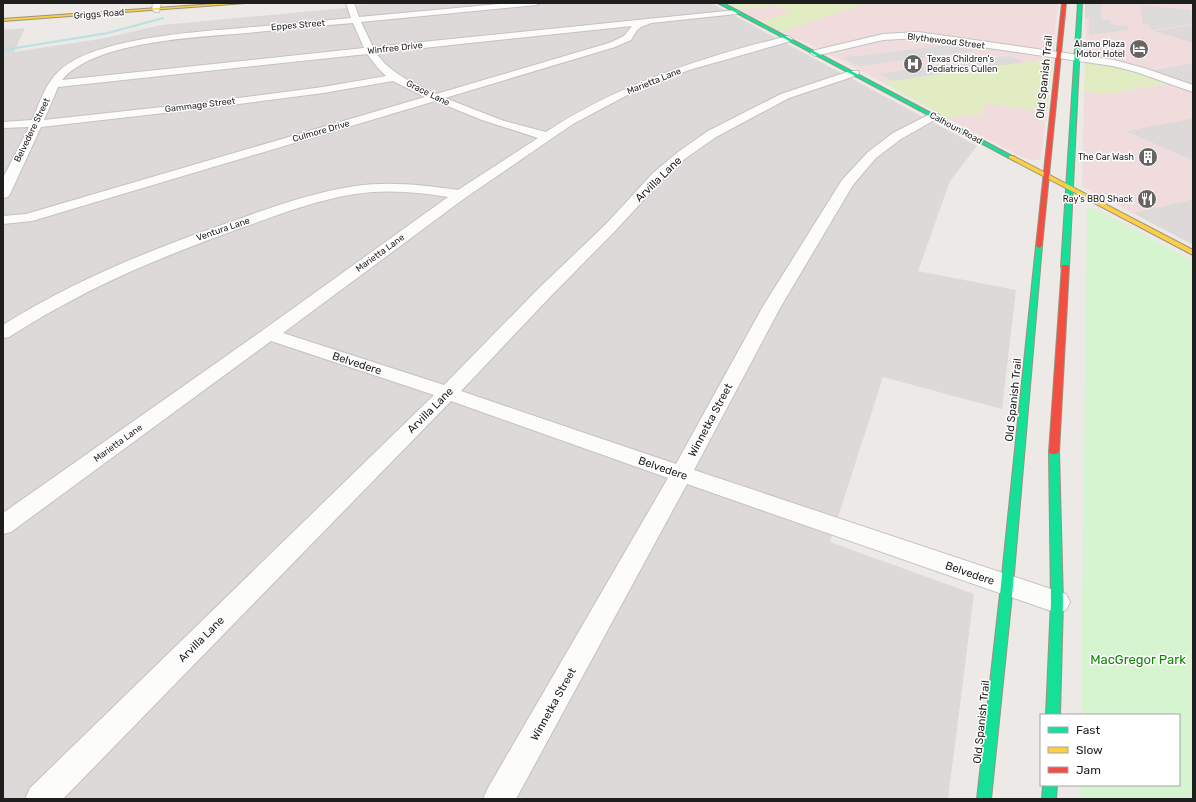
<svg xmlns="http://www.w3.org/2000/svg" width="1196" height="802" viewBox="0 0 1196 802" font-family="Rubik,sans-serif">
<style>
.residential{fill:#dcd9d8}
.commercial{fill:#f0dcdd}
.grass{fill:#e1ecc2}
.park{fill:#d6f4cf}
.parking{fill:#dddbda}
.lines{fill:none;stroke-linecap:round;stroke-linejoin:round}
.stream{stroke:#b7e2e2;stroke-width:2}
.street-casing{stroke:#c4c2c1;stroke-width:2}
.fast-casing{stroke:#98947e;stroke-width:2}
.slow-casing{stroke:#98947e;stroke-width:2}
.jam-casing{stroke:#98947e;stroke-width:2}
.street{fill:#fcfcfb;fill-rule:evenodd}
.fast{fill:#16e098;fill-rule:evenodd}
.slow{fill:#ffcf43;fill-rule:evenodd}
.jam{fill:#f24e42;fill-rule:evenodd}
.labels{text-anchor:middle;stroke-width:3;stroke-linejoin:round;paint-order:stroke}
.far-street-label{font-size:9px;fill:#1e1e1e;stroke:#fff}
.far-poi-label{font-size:9px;fill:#1e1e1e;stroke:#fff;text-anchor:end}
.street-label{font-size:11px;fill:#1e1e1e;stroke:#fff}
.near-park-label{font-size:13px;fill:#128503;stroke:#fff}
</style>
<rect width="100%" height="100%" fill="#ede9e6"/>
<g class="residential">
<polygon points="380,3 711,3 977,146 950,181 918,271 1016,290 1002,409 883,377 830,542 974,594 948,799 3,799 3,30 25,28 14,52 100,39 162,25 357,7 357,5"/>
<polygon points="1193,25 1193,43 1152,31"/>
<polygon points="1193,63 1193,87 1148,71"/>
<polygon points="1193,118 1193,161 1125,131"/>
<polygon points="1193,199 1193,245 1133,213"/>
</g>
<g class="commercial">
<polygon points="867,3 1058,3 1053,51 904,33 826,49 820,49 781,32"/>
<polygon points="1085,3 1193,3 1193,25 1153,31 1193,43 1193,63 1148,71 1086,57"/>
<polygon points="775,5 792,12 762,21 738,9"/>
<polygon points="894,37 911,37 1049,57 1052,59 882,82 830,55 832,53"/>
<polygon points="1170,83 1193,91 1193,118 1126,131 1193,161 1193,199 1133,213 1082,187 1084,91 1107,94"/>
<polygon points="985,103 1047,112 1040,160 1031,160 1024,158 947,118 982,113"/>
</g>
<g class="grass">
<polygon points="728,3 867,3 781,32 762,21 791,12 775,5 738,9"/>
<polygon points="1052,59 1047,112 985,103 982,113 947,118 882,82"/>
<polygon points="1085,62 1121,66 1170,83 1107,94 1084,91"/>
</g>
<polygon class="park" points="1094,208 1193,261 1193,799 1080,799 1080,785 1179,785 1179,715 1081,715 1087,209"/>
<g class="parking">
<polygon points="1085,3 1101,3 1101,19 1110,20 1111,24 1116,25 1128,26 1128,30 1089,35 1089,18 1085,18"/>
<polygon points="1140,5 1191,10 1193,24 1152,30 1149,25 1143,24"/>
<polygon points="956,44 974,51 859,66 842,58"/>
<polygon points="1008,56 1023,62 892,81 879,74"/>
</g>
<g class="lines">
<polyline class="stream" points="3,50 108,33 163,18"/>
<defs>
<g id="street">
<polygon points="153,3 161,3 159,12 156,12 152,10"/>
<path d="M 346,3 L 354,3 L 359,17 L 510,3 L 540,3 L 536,5 L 361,22 L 373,47 L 736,10 L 740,12 L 736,14 L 651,23 L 641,27 L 637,30 L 631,40 L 615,47 L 445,98 L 504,121 L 546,132 C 619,84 703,57 788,36 L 793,39 L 791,41 L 689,70 L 631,93 L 573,124 L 465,198 L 283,333 L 444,385 L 538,289 L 606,224 L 653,173 L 678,152 L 708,131 L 781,94 L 850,71 L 858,71 L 859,73 L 858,75 L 789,98 L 716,137 L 686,158 L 663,179 L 616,230 L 550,297 L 461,391 L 676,464 L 762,308 L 842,180 L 868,152 L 893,133 L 930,114 L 938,114 L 940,116 L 938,118 L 901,139 L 876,158 L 853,185 L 780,308 L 694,470 L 1066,594 L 1070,602 L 1066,610 L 1057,613 L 687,484 L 516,799 L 483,799 L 488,788 L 668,478 L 451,401 L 63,799 L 25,799 L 30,788 L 434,395 L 271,341 L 11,532 L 3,534 L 3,513 L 263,330 L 448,197 C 417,192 386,189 355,194 C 317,200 280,214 244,227 C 162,256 83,289 9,337 L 3,338 L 3,325 C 76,279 155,248 236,220 C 275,206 315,192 355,186 C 389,181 424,185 458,190 L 538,138 L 482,120 L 435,101 L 32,221 L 3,224 L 3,216 L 26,214 L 425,97 L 393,81 L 323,93 L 208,108 L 41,127 L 10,194 L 8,197 L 3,198 L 3,178 L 29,127 L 3,128 L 3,122 L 32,120 C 40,103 45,83 60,70 C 96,38 194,32 242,28 C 278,25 315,21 351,18 ZM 353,23 L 364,48 L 62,80 C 94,41 199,37 247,33 C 282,29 318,26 353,23 ZM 632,26 L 624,36 L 609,43 L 436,94 C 413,83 391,74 376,53 ZM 367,54 L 378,68 L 386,76 L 323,87 L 208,102 L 44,120 L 58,87 Z"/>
<polygon points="918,32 1114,60 1144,68 1193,85 1193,92 1136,72 1113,66 918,38 883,40 815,56 810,53 812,51 883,34"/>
</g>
<g id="fast">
<polygon points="718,3 723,3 1014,157 1009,158"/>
<polygon points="1078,3 1082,3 1069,267 1065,269 1061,267"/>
<polygon points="1039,244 1042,246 1013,585 991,799 977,799 1001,585 1036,246"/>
<polygon points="1054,449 1057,450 1059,452 1063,602 1060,715 1046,715 1051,602 1049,452 1051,450"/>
<polygon points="1043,785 1057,785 1056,799 1042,799"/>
</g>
<g id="slow">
<polygon points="228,3 245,3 3,21 3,19"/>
<polygon points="1009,156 1013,156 1193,250 1193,255 1009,158"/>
</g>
<g id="jam">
<polygon points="1062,3 1066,3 1042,246 1039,248 1036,246"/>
<polygon points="1062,265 1068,265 1069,267 1059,452 1057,454 1051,454 1049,452"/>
</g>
</defs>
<use href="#street" class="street-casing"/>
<use href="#fast" class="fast-casing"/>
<use href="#slow" class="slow-casing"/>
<use href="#jam" class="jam-casing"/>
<use href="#street" class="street"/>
<use href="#fast" class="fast"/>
<use href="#slow" class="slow"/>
<use href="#jam" class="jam"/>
</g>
<defs>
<symbol id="hotel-disc" viewBox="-11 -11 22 22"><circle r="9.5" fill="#666564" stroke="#fff"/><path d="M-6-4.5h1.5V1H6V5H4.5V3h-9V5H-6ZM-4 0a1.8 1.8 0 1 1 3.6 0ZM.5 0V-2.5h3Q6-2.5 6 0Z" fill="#fff"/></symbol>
<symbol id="hospital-disc" viewBox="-11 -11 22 22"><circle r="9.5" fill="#666564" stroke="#fff"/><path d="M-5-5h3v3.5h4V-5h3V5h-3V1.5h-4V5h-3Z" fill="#fff"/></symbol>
<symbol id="building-disc" viewBox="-11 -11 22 22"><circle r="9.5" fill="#666564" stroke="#fff"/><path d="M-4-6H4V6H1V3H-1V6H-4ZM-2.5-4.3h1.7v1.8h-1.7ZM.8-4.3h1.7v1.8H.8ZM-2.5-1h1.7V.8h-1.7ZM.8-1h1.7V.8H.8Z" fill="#fff"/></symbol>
<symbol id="restaurant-disc" viewBox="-11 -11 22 22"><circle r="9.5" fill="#666564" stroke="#fff"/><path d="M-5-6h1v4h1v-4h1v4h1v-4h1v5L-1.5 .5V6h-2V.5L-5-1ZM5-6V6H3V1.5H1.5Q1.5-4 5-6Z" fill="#fff"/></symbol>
</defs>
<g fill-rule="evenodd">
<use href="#hotel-disc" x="1128" y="38" width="22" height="22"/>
<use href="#hospital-disc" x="902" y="53" width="22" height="22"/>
<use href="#building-disc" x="1137" y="146" width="22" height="22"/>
<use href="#restaurant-disc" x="1136" y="188" width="22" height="22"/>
</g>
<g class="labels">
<g class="far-street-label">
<text transform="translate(99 14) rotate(-4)" y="3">Griggs Road</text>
<text transform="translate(298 25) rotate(-5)" y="3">Eppes Street</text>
<text transform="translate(946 41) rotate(7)" y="3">Blythewood Street</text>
<text transform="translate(395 48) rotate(-6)" y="3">Winfree Drive</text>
<text transform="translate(654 81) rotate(-22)" y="3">Marietta Lane</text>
<text transform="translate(428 93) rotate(26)" y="3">Grace Lane</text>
<text transform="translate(200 105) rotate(-7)" y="3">Gammage Street</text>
<text transform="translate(956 128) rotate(28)" y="3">Calhoun Road</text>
<text transform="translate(32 130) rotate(-64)" y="3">Belvedere Street</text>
<text transform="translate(321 131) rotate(-16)" y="3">Culmore Drive</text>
<text transform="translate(223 229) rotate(-19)" y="3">Ventura Lane</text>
<text transform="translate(380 253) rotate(-36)" y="3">Marietta Lane</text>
<text transform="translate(118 443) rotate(-36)" y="3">Marietta Lane</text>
</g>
<g class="far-poi-label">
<text x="1125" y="47">Alamo Plaza<tspan x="1125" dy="10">Motor Hotel</tspan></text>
<text x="927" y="62" text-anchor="start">Texas Children's<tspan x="927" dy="10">Pediatrics Cullen</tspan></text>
<text x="1134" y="160">The Car Wash</text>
<text x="1133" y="202">Ray's BBQ Shack</text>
</g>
<g class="street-label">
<text transform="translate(1044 77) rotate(-84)" y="4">Old Spanish Trail</text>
<text transform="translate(658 179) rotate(-44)" y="4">Arvilla Lane</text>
<text transform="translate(357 363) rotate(18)" y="4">Belvedere</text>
<text transform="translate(1013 400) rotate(-84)" y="4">Old Spanish Trail</text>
<text transform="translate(430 410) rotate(-45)" y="4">Arvilla Lane</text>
<text transform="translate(710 420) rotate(-62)" y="4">Winnetka Street</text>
<text transform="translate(663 468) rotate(19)" y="4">Belvedere</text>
<text transform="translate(970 573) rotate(19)" y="4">Belvedere</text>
<text transform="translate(201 639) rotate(-45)" y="4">Arvilla Lane</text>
<text transform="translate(553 704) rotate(-61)" y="4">Winnetka Street</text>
<text transform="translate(981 722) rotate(-84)" y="4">Old Spanish Trail</text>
</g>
<g class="near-park-label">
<text x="1138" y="664">MacGregor Park</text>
</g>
</g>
<rect width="1196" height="802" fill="none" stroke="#1e1e1e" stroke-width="8"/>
<rect x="1040" y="714" width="140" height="72" fill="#ffffff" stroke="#a5a5a5"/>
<rect x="1048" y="727" width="20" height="6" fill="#16e098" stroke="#a5a5a5"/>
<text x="1076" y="734" font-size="12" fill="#1e1e1e">Fast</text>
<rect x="1048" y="747" width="20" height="6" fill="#ffcf43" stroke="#a5a5a5"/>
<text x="1076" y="754" font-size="12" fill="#1e1e1e">Slow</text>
<rect x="1048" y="767" width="20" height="6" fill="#f24e42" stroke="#a5a5a5"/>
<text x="1076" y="774" font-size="12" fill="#1e1e1e">Jam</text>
</svg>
